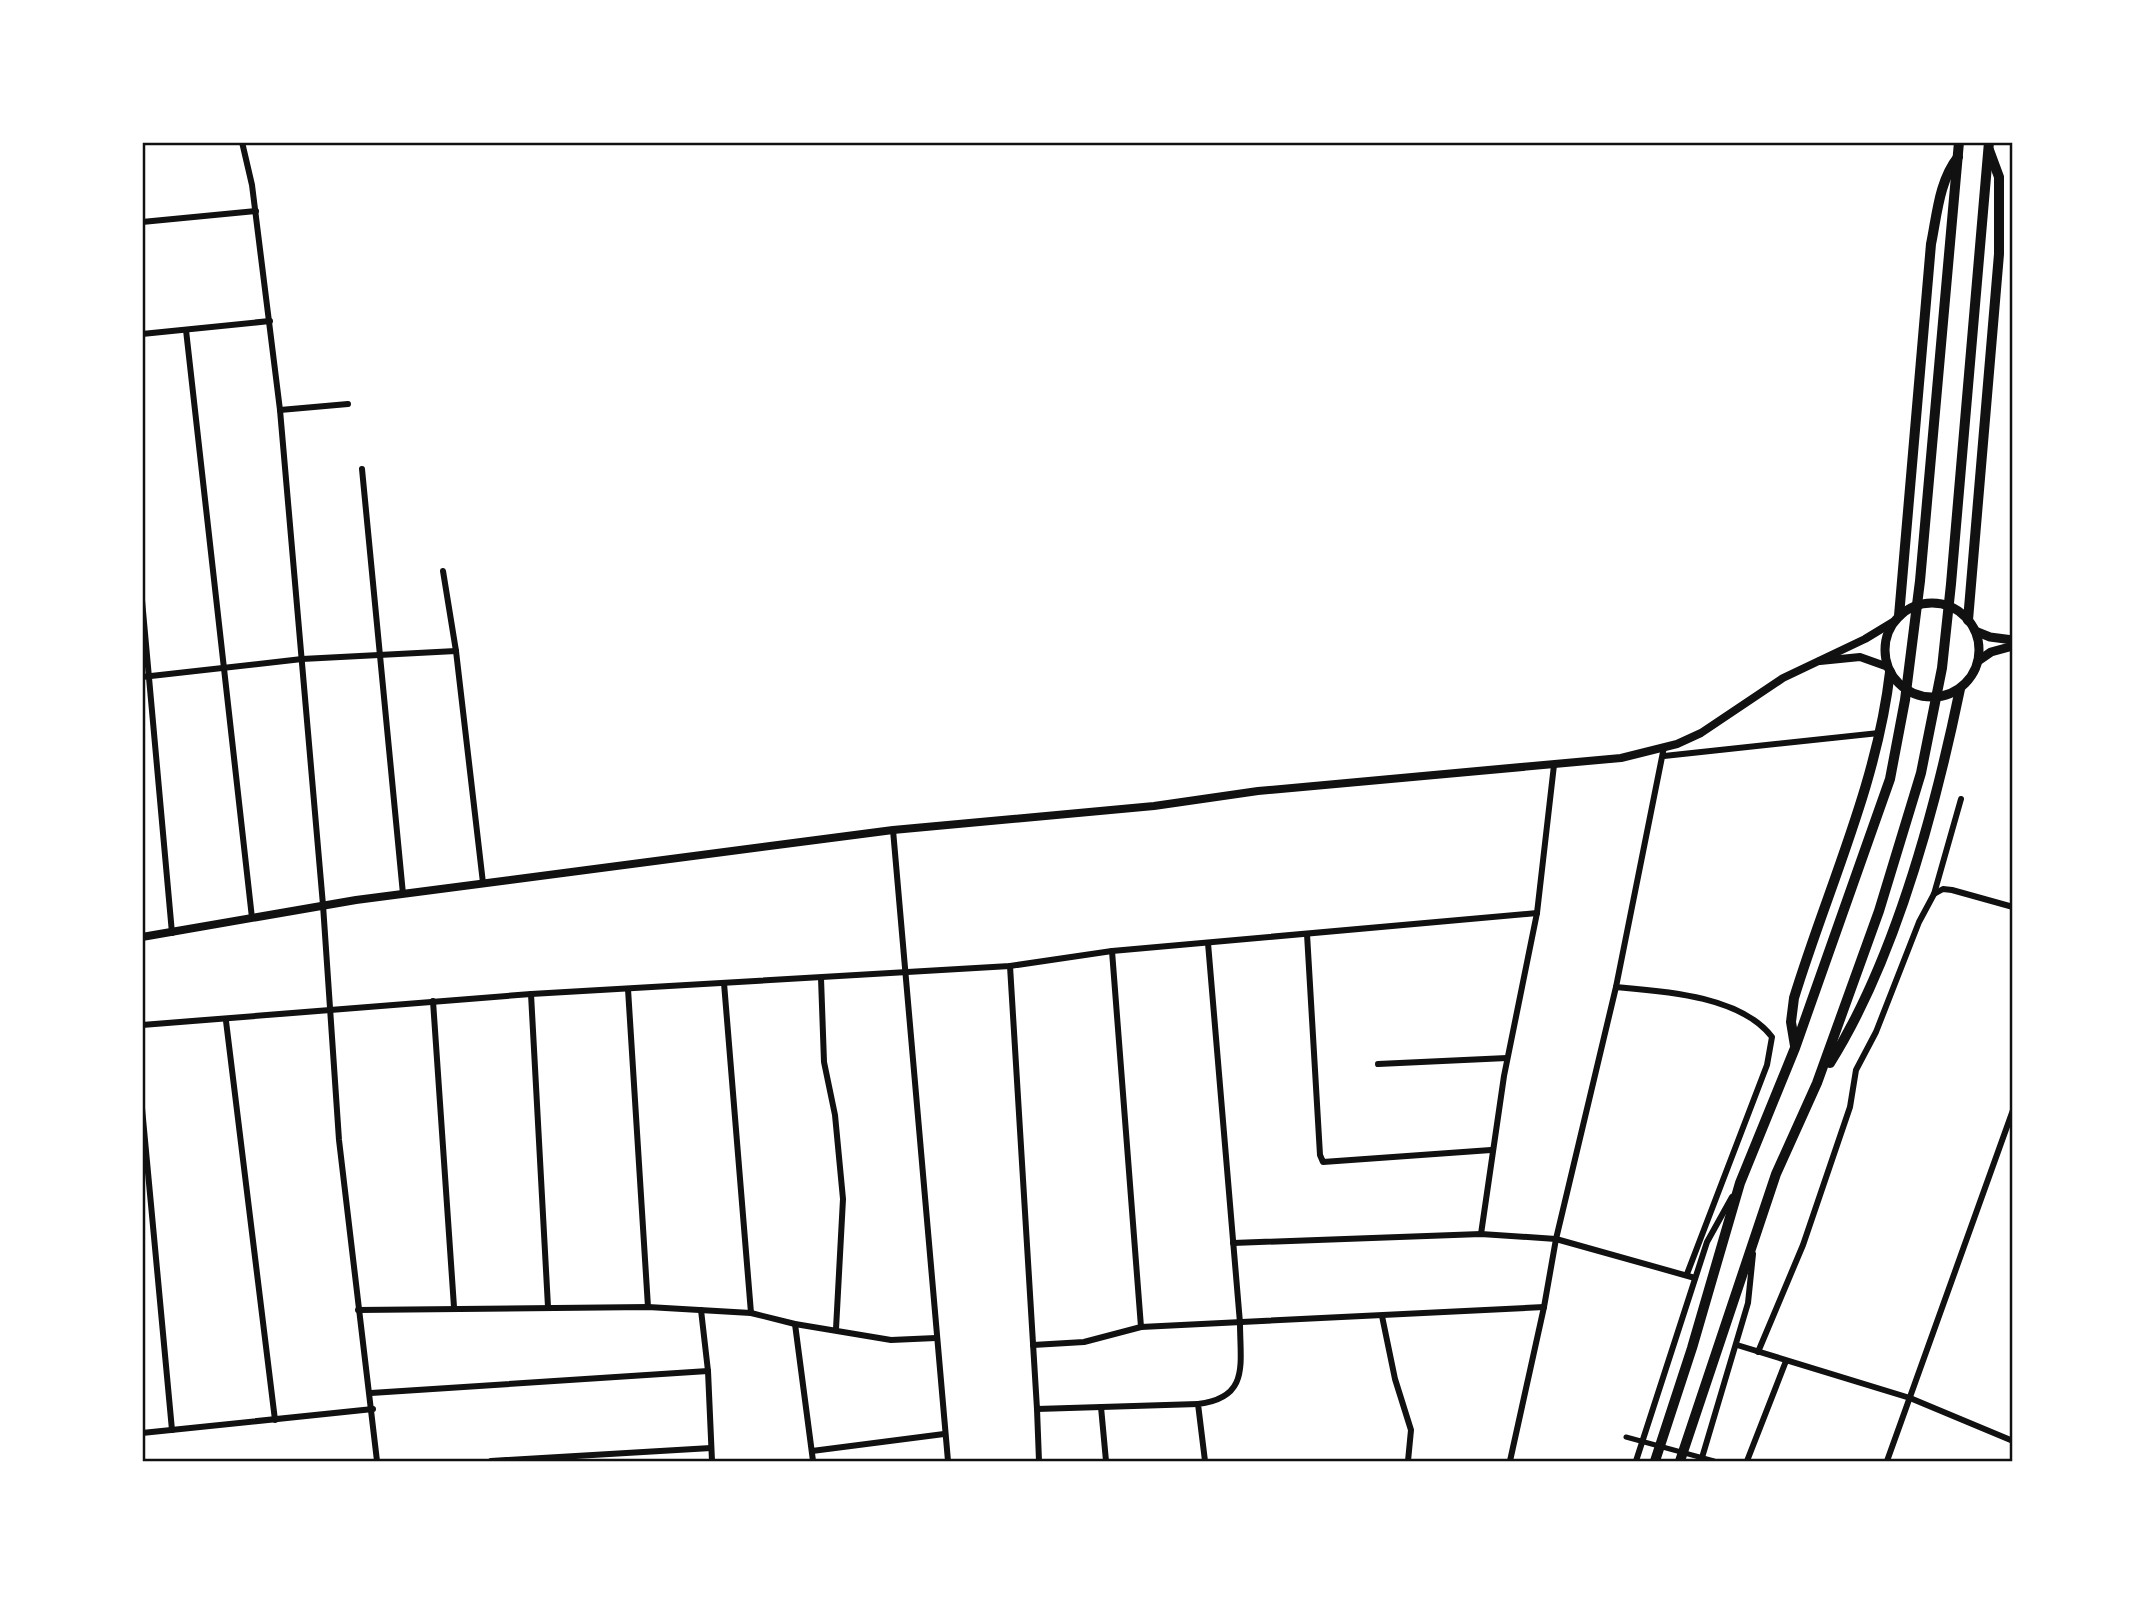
<svg xmlns="http://www.w3.org/2000/svg" width="2155" height="1603" viewBox="0 0 2155 1603" font-family="'DejaVu Sans',sans-serif">
<style>
.lines{fill:none;stroke-linecap:round;stroke-linejoin:round}
.pedestrian{stroke:#111;stroke-width:5}
.minor{stroke:#111;stroke-width:6}
.tertiary{stroke:#111;stroke-width:8}
.secondary{stroke:#111;stroke-width:9}
.trunk{stroke:#111;stroke-width:10}
.neatline{fill:none;stroke:#111;stroke-width:2.5}
</style>
<rect width="100%" height="100%" fill="#fff"/>
<g class="lines">
<polyline class="pedestrian" points="1626,1437 1714,1461"/>
<g class="minor">
<polyline points="242,142 252,185 280,410 323,905 339,1140 377,1461"/>
<polyline points="142,222 256,211"/>
<polyline points="186,330 252,918"/>
<polyline points="142,334 270,321"/>
<polyline points="280,410 348,404"/>
<polyline points="362,469 403,894"/>
<polyline points="443,571 456,651 483,883"/>
<polyline points="142,600 172,933"/>
<polyline points="142,677 302,659 456,651"/>
<polyline points="1664,756 1879,733"/>
<polyline points="893,830 948,1461"/>
<polyline points="1934,894 1943,889 1952,890 2013,907"/>
<polyline points="1307,934 1320,1155 1323,1162 1491,1150"/>
<polyline points="1112,951 1141,1327"/>
<polyline points="1010,966 1037,1409 1198,1404"/>
<polyline points="821,978 824,1062 835,1115 843,1199 836,1329"/>
<polyline points="724,983 751,1313"/>
<path d="M 1616,987 C 1664,991 1741,996 1772,1037 L 1767,1065 L 1687,1274"/>
<polyline points="628,989 648,1307"/>
<polyline points="531,994 548,1307"/>
<polyline points="433,1001 454,1307"/>
<polyline points="226,1021 275,1420"/>
<polyline points="142,1025 531,994 1010,966 1112,951 1537,913"/>
<polyline points="1378,1064 1507,1058"/>
<polyline points="142,1108 172,1430"/>
<polyline points="1481,1234 1504,1076 1537,913 1554,765"/>
<polyline points="1233,1243 1481,1234 1556,1239 1695,1278"/>
<polyline points="358,1310 648,1307 751,1313 795,1324 891,1340 936,1338"/>
<polyline points="701,1310 708,1371 712,1461"/>
<polyline points="1382,1316 1395,1379 1411,1430 1408,1461"/>
<polyline points="795,1324 813,1461"/>
<polyline points="1033,1345 1084,1342 1141,1327 1544,1307"/>
<polyline points="1737,1345 1910,1398 2013,1441"/>
<polyline points="1758,1352 1803,1245 1850,1107 1856,1070 1876,1032 1919,922 1934,894 1961,799"/>
<polyline points="371,1393 708,1371"/>
<polyline points="1101,1407 1106,1461"/>
<polyline points="1037,1409 1039,1461"/>
<polyline points="142,1433 373,1409"/>
<polyline points="812,1451 944,1434"/>
<polyline points="491,1461 711,1448"/>
<path d="M 1205,1461 L 1198,1404 C 1250,1398 1240,1364 1240,1323 L 1208,943"/>
<polyline points="1510,1461 1544,1307 1556,1239 1616,987 1664,747"/>
<polyline points="1636,1461 1707,1242 1732,1197"/>
<polyline points="1701,1461 1748,1303 1753,1254"/>
<polyline points="1747,1461 1786,1361"/>
<polyline points="1887,1461 2013,1110"/>
</g>
<g class="tertiary">
<polyline points="1820,661 1860,657 1888,667"/>
<polyline points="142,937 356,900 893,830 1154,806 1258,791 1621,758 1677,744 1701,733 1783,678 1865,639 1893,622"/>
</g>
<g class="secondary">
<circle cx="1932" cy="650" r="47"/>
<polyline points="1975,631 1990,637 2013,640"/>
<polyline points="1978,661 1991,652 2013,646"/>
</g>
<g class="trunk">
<path d="M 1899,616 L 1931,244 C 1937,215 1939,181 1958,157"/>
<polyline points="1968,620 1999,254 1999,177 1989,150"/>
<path d="M 1795,1046 L 1791,1022 L 1794,998 C 1827,890 1877,785 1890,672"/>
<path d="M 1830,1063 C 1896,958 1935,810 1960,689"/>
<polyline points="1655,1461 1692,1348 1740,1183 1795,1048 1890,779 1905,700 1920,581 1959,142"/>
<polyline points="1680,1461 1776,1174 1817,1083 1879,911 1921,773 1942,668 1951,584 1989,142"/>
</g>
</g>
<rect width="2155" height="1603" fill="none" stroke="#ffffff" stroke-width="287"/>
<rect x="144" y="144" width="1867" height="1316" class="neatline"/>
</svg>
